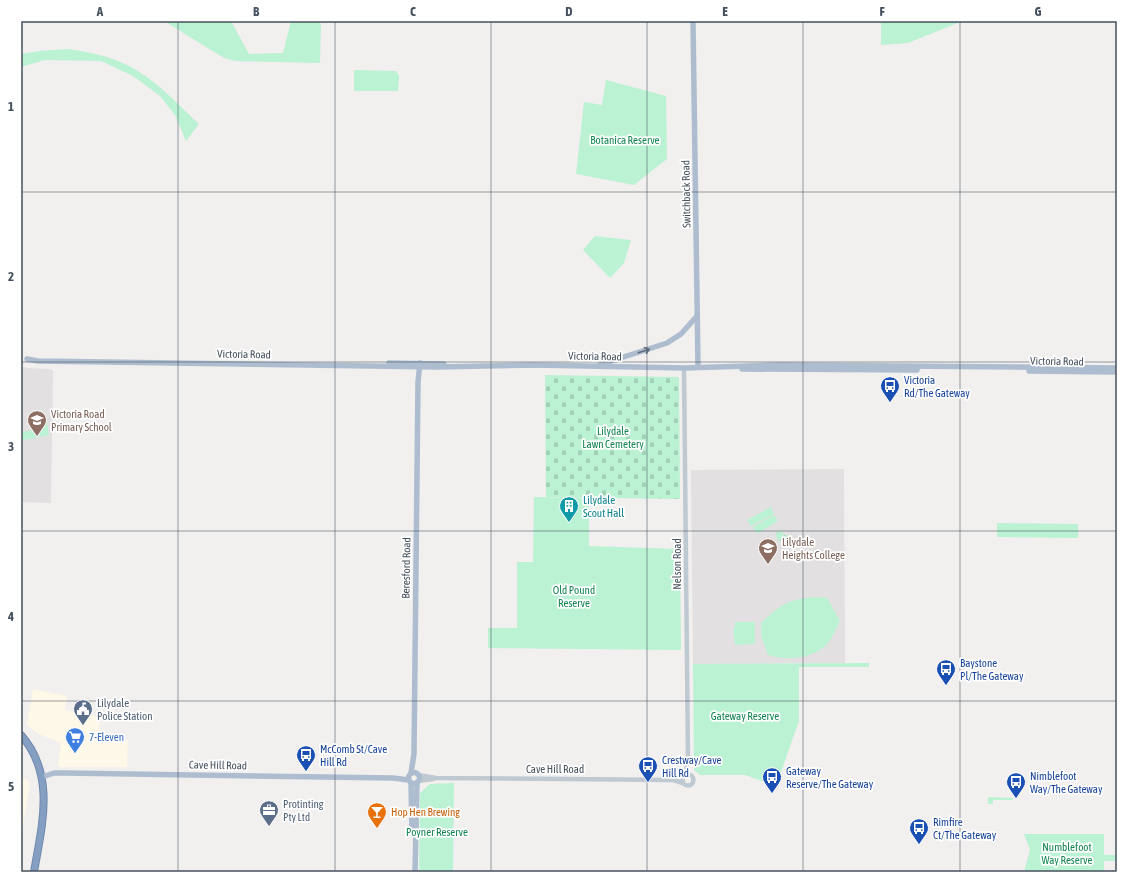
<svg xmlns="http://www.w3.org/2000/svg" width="1138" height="893" viewBox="0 0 1138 893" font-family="'Asap Condensed',sans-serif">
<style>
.commercial{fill:#fdf8e7}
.education{fill:#e3e0e1}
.green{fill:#bbf2d3}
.cemetery{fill:url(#cemetery-stones)}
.garden{fill:url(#garden-furrows)}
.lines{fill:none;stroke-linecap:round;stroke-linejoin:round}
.highway-casing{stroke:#6f89ad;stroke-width:8}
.minor{stroke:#bfc9d2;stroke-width:4.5}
.major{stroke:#adbdcf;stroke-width:5.5}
.highway{stroke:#849fc1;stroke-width:6}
.oneway{stroke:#606c7a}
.grid{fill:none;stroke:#46515e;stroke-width:1;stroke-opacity:0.55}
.labels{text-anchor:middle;stroke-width:3.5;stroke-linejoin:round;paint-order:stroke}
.park-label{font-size:11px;fill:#128450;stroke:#fff}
.street-label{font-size:11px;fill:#46515e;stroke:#fff}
.transit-label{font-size:11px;fill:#164399;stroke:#fff;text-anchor:start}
.education-label{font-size:11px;fill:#785e54;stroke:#fff;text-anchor:start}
.culture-label{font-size:11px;fill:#0d838f;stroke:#fff;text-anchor:start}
.service-label{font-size:11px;fill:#4e5e75;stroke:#fff;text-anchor:start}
.shop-label{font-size:11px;fill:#366cbe;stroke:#fff;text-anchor:start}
.food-label{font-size:11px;fill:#c56008;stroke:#fff;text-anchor:start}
.neatline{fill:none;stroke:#46515e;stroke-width:1.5}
.grid-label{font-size:13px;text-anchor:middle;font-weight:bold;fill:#46515e}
</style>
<defs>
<pattern id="cemetery-stones" width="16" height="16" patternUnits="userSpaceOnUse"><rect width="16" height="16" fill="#bbf2d3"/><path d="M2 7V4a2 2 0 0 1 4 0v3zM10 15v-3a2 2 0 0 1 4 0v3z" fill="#a2d1b8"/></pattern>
<pattern id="garden-furrows" width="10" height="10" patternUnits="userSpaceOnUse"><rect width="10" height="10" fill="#bbf2d3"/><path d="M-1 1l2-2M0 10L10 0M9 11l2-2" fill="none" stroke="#a2d1b8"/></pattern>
</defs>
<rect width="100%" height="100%" fill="#f2efef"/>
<g class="commercial">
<polygon points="33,689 67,696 65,710 100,717 99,740 128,740 127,767 60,767 58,764 61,743 39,734 27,725"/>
<polygon points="21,779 27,779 30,784 21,838"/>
</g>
<g class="education">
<polygon points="21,366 26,368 50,369 53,371 51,503 21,502"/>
<polygon points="844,469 845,663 693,664 691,470"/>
</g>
<g class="green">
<polygon points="164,21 231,21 249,54 283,53 291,21 319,21 321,24 320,63 235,61 224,58"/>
<polygon points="881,21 963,21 908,43 881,45"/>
<path d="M 68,49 C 136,58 153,80 199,124 L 186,141 L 175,115 L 160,96 L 133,76 L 101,61 L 45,60 L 21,67 L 21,54 L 39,51 Z"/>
<polygon points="354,70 396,71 399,76 398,91 354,91"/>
<polygon points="606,80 666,96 667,159 634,185 576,174 584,102 602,105"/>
<polygon points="595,236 631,240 624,263 610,278 583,250"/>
<polygon points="46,417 49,435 40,437 37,419"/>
<polygon points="37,430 39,437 23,440 21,432"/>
<polygon points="534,497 589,498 589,546 680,549 681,650 488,648 488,628 517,628 517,562 533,562"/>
<polygon points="771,507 774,514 751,526 747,520"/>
<polygon points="774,515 778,521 757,534 753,527"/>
<polygon points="997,523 1078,524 1078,538 997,537"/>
<path d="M 813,597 L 827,598 L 840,621 C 836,628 833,637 828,643 C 814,659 787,661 768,655 L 761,635 L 761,623 C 781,605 786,600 813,597 Z"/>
<polygon points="735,622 755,622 755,644 735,645 733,628 735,628"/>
<polygon points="869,663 869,667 799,667 799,721 776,786 745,775 700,775 694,770 693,664"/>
<polygon points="454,783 453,872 419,872 420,793 430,784"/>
<polygon points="988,797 1013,798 1013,800 993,800 993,804 988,804"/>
<polygon points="1024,834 1104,834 1104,855 1117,855 1117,861 1104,861 1104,872 1024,872 1030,850"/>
</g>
<polygon class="cemetery" points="545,375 679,377 680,499 546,497"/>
<polygon class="garden" points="779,527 777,533 783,530 782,535 792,535 779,541 777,539 776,533"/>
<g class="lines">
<defs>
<path id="highway" d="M 21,735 C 56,775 42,825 34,872"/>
</defs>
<use href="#highway" class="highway-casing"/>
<g class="minor">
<polyline points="684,368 688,761 685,776"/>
<circle cx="688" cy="780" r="5.5"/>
<polyline points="418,775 436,778 673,780 683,783"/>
<polyline points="418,781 433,779"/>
</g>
<g class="major">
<polyline points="693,21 698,367"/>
<polyline points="27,359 38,361 437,367 535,365 684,368 779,365 1117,368"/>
<polyline points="389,363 444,364"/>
<polyline points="599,365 667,343 681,334 697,316"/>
<polyline points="742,369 917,370"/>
<polyline points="1029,371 1117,372"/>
<circle cx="414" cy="778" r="5.5"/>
<polyline points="411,773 414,754 418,382 420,363"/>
<polyline points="42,777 54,773 65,773 393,778 409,780"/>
<polyline points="411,783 412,830"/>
<polyline points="415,872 417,783"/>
</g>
<use href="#highway" class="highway"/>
</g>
<defs><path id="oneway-shaft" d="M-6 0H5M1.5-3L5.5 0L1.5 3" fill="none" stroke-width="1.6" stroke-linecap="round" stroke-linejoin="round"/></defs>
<use class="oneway" href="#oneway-shaft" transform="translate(644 351) rotate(-18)"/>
<path class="grid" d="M 178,21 L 178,872M 335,21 L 335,872M 491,21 L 491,872M 647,21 L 647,872M 803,21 L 803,872M 960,21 L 960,872M 21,192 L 1117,192M 21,362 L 1117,362M 21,531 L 1117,531M 21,701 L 1117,701"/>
<defs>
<symbol id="bus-pin" viewBox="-11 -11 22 30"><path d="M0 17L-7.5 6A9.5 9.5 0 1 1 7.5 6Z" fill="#1a4fb4" stroke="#fff"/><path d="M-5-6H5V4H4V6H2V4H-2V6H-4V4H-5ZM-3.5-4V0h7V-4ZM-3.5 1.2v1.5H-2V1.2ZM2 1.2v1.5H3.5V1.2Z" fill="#fff"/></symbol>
<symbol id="school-pin" viewBox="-11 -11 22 30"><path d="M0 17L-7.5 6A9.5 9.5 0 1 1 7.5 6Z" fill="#8d6e63" stroke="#fff"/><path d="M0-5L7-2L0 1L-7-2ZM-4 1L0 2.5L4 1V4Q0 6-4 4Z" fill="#fff"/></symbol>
<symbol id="building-pin" viewBox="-11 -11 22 30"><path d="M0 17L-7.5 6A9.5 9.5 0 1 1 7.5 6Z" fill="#0f9aa8" stroke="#fff"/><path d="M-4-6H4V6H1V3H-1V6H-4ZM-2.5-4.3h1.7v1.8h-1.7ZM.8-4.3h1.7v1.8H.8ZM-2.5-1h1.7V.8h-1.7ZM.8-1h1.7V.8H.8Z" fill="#fff"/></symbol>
<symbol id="civic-pin" viewBox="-11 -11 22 30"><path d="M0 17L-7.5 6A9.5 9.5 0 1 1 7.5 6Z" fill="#5c6f8a" stroke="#fff"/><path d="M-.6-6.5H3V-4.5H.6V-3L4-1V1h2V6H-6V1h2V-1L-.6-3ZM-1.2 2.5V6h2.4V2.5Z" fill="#fff"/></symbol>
<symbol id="supermarket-pin" viewBox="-11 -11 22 30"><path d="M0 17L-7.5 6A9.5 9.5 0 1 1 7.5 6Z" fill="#3f7fe0" stroke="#fff"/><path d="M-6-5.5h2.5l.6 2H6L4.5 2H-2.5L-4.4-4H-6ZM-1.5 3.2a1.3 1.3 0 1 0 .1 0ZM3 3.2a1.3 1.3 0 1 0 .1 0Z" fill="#fff"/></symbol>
<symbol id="office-pin" viewBox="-11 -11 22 30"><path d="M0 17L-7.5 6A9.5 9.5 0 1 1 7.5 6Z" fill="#5c6f8a" stroke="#fff"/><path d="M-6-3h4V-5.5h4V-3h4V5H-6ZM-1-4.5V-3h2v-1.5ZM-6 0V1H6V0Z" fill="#fff"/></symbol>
<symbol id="bar-pin" viewBox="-11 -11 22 30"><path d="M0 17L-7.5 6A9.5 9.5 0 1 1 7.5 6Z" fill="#e8710a" stroke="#fff"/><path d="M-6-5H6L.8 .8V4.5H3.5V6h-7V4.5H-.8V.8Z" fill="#fff"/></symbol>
</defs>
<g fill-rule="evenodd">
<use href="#bus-pin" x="879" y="375" width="22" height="30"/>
<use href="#school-pin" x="26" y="409" width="22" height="30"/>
<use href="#building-pin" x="558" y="495" width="22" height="30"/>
<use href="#school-pin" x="757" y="537" width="22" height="30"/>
<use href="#bus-pin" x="935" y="658" width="22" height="30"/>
<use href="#civic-pin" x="72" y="698" width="22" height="30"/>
<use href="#supermarket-pin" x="64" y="726" width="22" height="30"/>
<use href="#bus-pin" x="295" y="744" width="22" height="30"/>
<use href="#bus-pin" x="637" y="755" width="22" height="30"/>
<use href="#bus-pin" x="761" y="766" width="22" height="30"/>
<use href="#bus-pin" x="1005" y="771" width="22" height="30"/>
<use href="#office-pin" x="258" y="799" width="22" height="30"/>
<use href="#bar-pin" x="366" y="801" width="22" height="30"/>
<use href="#bus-pin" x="908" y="817" width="22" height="30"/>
</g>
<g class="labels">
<g class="park-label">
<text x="625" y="144">Botanica Reserve</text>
<text x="613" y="435">Lilydale<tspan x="613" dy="13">Lawn Cemetery</tspan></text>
<text x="574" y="594">Old Pound<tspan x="574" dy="13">Reserve</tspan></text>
<text x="745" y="720">Gateway Reserve</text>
<text x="437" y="836">Poyner Reserve</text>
<text x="1067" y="851">Numblefoot<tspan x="1067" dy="13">Way Reserve</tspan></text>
</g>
<g class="street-label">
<text transform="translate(686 194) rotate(-91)" y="4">Switchback Road</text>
<text transform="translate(244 354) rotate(1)" y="4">Victoria Road</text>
<text transform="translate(595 356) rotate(1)" y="4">Victoria Road</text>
<text transform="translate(1057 361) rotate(1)" y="4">Victoria Road</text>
<text transform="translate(677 564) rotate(-90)" y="4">Nelson Road</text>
<text transform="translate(406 568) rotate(-89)" y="4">Beresford Road</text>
<text transform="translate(218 765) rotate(1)" y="4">Cave Hill Road</text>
<text x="555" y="773">Cave Hill Road</text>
</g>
<g class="transit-label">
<text x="904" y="384">Victoria<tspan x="904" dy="13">Rd/The Gateway</tspan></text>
<text x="960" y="667">Baystone<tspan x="960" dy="13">Pl/The Gateway</tspan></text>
<text x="320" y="753">McComb St/Cave<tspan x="320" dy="13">Hill Rd</tspan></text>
<text x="662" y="764">Crestway/Cave<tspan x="662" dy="13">Hill Rd</tspan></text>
<text x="786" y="775">Gateway<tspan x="786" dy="13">Reserve/The Gateway</tspan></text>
<text x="1030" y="780">Nimblefoot<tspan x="1030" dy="13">Way/The Gateway</tspan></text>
<text x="933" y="826">Rimfire<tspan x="933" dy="13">Ct/The Gateway</tspan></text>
</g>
<g class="education-label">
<text x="51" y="418">Victoria Road<tspan x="51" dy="13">Primary School</tspan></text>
<text x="782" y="546">Lilydale<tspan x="782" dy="13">Heights College</tspan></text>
</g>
<g class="culture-label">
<text x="583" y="504">Lilydale<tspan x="583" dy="13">Scout Hall</tspan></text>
</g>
<g class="service-label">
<text x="97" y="707">Lilydale<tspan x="97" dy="13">Police Station</tspan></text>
<text x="283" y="808">Protinting<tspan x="283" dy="13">Pty Ltd</tspan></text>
</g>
<g class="shop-label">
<text x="89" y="741">7-Eleven</text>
</g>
<g class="food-label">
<text x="391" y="816">Hop Hen Brewing</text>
</g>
</g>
<rect width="1138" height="893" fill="none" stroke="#ffffff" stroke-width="44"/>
<rect x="22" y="22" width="1094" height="849" class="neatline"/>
<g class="grid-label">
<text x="100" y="16">A</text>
<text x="256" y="16">B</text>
<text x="413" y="16">C</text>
<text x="569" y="16">D</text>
<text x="725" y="16">E</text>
<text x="882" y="16">F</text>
<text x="1038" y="16">G</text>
<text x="11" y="111">1</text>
<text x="11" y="281">2</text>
<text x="11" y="451">3</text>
<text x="11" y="621">4</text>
<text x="11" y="791">5</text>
</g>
</svg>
